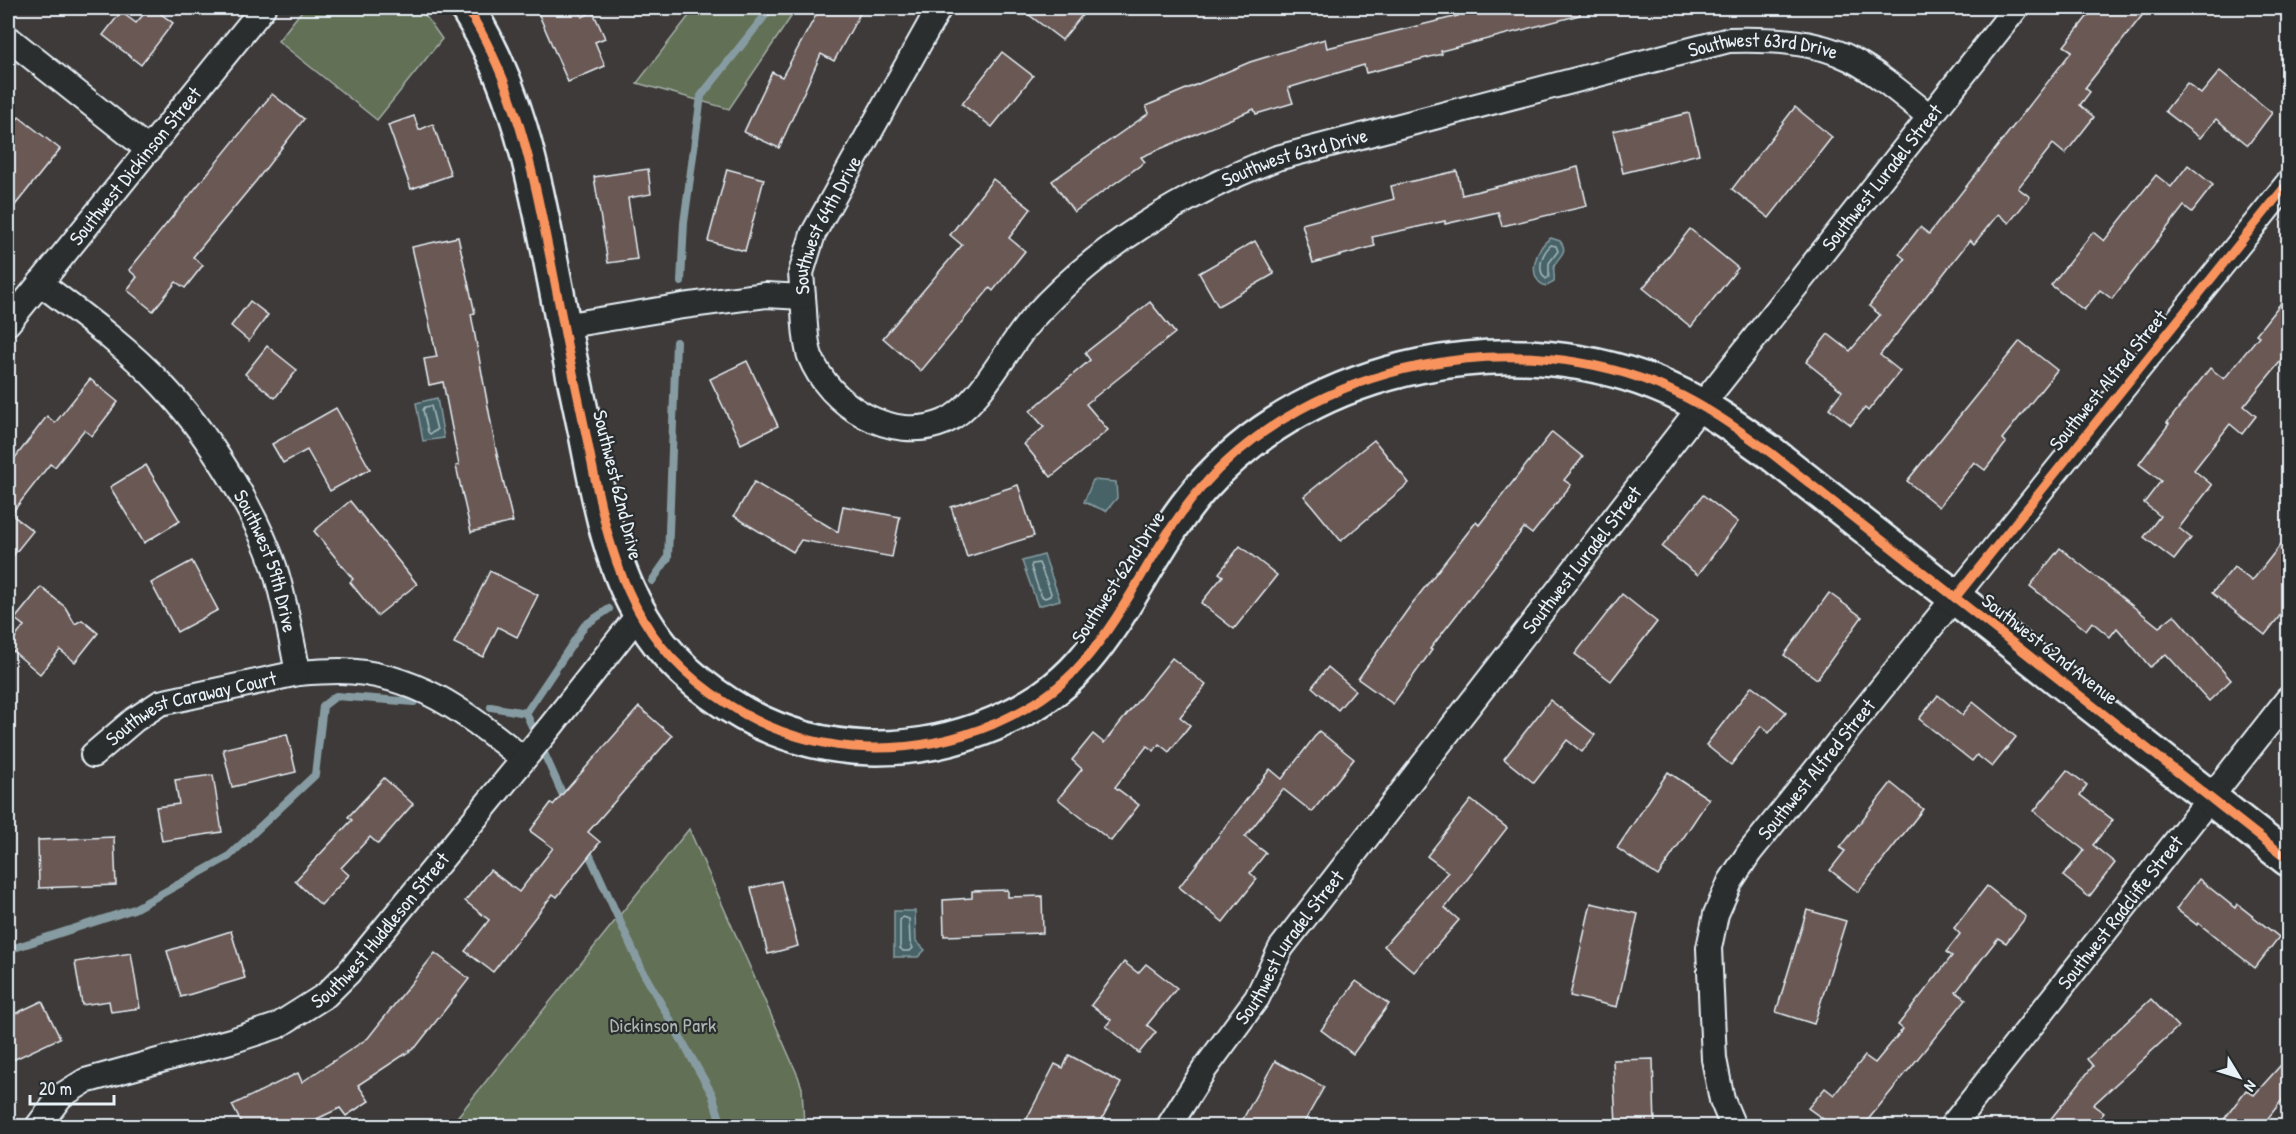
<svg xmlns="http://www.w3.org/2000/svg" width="2296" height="1134" viewBox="0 0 2296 1134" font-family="'Patrick Hand',sans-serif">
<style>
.green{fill:#626f57;stroke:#a5b0a8;stroke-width:1.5}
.water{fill:#466468;stroke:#879ca2;stroke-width:1.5}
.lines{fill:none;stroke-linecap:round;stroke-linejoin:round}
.shore{stroke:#a7b9be;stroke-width:1.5}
.stream{stroke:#879ca2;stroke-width:8}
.building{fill:#6a5854;stroke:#e8f1f8;stroke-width:1.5}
.street-casing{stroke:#e8f1f8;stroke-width:28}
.secondary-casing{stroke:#e8f1f8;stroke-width:38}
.street{stroke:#2a2d2e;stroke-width:24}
.secondary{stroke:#2a2d2e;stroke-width:33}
.cycleway-casing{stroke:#2a2d2e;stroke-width:13}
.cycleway{stroke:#f8935d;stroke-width:9}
.labels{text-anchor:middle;stroke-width:4.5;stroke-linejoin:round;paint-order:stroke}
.street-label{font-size:20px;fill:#e8f1f8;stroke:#2a2d2e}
.park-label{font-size:20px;fill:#acb6b0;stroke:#2a2d2e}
</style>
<rect width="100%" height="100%" fill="#3d3a39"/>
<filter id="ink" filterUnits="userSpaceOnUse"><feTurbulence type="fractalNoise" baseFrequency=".0167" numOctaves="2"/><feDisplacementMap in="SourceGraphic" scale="12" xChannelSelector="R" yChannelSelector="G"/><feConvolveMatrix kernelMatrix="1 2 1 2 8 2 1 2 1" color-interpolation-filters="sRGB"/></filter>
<g filter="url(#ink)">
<g class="green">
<polygon points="304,8 420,8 442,39 377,120 278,41"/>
<polygon points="695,8 797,8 729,109 637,83"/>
<polygon points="689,829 798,1076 802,1088 804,1126 450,1126"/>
</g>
<g class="water">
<path d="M 1551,238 L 1560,241 C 1570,253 1557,256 1554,267 C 1553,272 1555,276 1554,281 L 1546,286 C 1525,279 1536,246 1551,238 Z"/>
<polygon points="437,398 444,438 423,441 416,403"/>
<polygon points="1093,480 1116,482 1117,498 1106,511 1084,502"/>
<polygon points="1044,555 1060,600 1038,606 1022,561"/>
<polygon points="894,911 915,911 916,941 925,950 918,957 894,957"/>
</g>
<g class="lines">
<g class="shore">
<path d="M 1551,245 L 1556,246 L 1558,251 L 1549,263 L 1549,277 L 1546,279 C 1536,270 1542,253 1551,245 Z"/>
<polygon points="431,406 437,430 430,434 428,432 423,410 425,407"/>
<polygon points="1039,563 1051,593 1050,596 1045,598 1041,596 1031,567 1032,564"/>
<polygon points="903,917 909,919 910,942 913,948 910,951 903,951 900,948 900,920"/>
</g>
<g class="stream">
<polyline points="681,282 684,223 701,96 771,8"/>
<polyline points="652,581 668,558 676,342"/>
<polyline points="491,707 526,713"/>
<polyline points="526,713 566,802"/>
<polyline points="526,713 585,625 609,609"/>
<polyline points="586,847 642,970 712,1094 722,1126"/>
<polyline points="8,950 134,909 228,857 315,775 323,706 336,696 414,702"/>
</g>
</g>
<g class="building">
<polygon points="149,8 153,8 173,23 141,65 103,35 121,12 136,23"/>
<polygon points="536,8 578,8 582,17 593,12 605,38 595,42 605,66 568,82"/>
<polygon points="820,8 863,8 834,61 821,54 779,148 744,132 772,72 782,77"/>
<polygon points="1020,8 1088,8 1062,40"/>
<polygon points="1456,8 1579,8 1580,15 1441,51 1442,54 1366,73 1364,65 1288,88 1293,103 1256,114 1254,109 1141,157 1145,162 1074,212 1052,181 1149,113 1146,106 1250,62 1325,39 1327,48 1458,16"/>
<polygon points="2094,8 2148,8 2085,88 2090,92 2080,105 2094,117 2065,154 2053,144 2018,188 2030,197 2009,223 1998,214 1974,244 1970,240 1880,355 1900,371 1868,411 1865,408 1851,425 1829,408 1842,391 1806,362 1828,334 1850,351 1880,315 1869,306 1905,259 1899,254 1920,227 1929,234 2072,51 2064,46"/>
<polygon points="1002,52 1033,76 992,127 962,104"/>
<polygon points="2220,71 2272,113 2248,145 2216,119 2200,138 2165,111 2187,83 2201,94"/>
<polygon points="272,94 304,119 256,181 193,257 203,265 185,288 176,282 153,311 127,290 137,277 129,270"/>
<polygon points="1795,107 1832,137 1769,218 1732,189"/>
<polygon points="1689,113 1699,154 1623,173 1613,131"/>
<polygon points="414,116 419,130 433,124 451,175 411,189 388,125"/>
<polygon points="19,117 60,149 8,214 8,131"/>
<polygon points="2188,165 2213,185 2192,212 2184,206 2112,299 2100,290 2084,310 2051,285 2093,232 2104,241 2156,175 2171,187"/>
<polygon points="1578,167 1587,206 1502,226 1498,212 1445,224 1445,221 1372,237 1375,246 1313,263 1302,224 1394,199 1391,186 1457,171 1462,195"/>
<polygon points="648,169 651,194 628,198 637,259 608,263 594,177"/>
<polygon points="727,169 764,179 745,251 708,241"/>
<polygon points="993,179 1031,209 1009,238 1025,251 993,291 990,288 921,371 883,338 962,245 950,235"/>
<polygon points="1690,229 1738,268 1691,327 1643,288"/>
<polygon points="458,237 475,313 471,314 496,450 513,522 471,532 456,466 459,465 443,382 429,385 424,359 437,357 412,247"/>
<polygon points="1255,241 1274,274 1218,306 1199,273"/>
<polygon points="2289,293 2289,351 2244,406 2256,416 2242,434 2230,424 2194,470 2212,485 2179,528 2191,538 2174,560 2144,537 2160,516 2144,503 2161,481 2139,464 2169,424 2167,423 2210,368 2224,379 2259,336 2256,334"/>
<polygon points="250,301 268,315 249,341 231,326"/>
<polygon points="1150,302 1175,333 1086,404 1108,430 1051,477 1024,444 1044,427 1030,411 1090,360 1085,353"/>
<polygon points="2020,341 2057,370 2002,439 2006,443 1985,470 1974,462 1939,507 1907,481"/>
<polygon points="267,346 297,370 275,398 245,374"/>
<polygon points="747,361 778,426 741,444 710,379"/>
<polygon points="90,379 118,402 92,436 84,430 55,467 50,464 11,514 33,531 8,562 8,467 47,416 55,423"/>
<polygon points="336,408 370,469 330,491 307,450 283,463 272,444"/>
<polygon points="1552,432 1583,457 1564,480 1571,485 1532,534 1524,528 1430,649 1432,650 1393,704 1358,679 1411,605 1476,522 1479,525"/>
<polygon points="1374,440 1409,483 1341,541 1304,496"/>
<polygon points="146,465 180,521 144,543 110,487"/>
<polygon points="754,482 838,532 843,506 900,517 892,557 801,540 793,552 734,516"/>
<polygon points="1018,485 1034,536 967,557 951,507"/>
<polygon points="1703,495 1738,522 1698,575 1662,547"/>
<polygon points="350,501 417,584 377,616 350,582 353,579 314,531"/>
<polygon points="2289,534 2289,604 2265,635 2212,593 2234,567 2252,581"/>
<polygon points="1240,546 1277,575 1234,629 1201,603 1223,576 1219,573"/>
<polygon points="2060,548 2159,627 2174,615 2231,680 2209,701 2166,654 2150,667 2117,628 2110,637 2092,622 2086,630 2030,586"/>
<polygon points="192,561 218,610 177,632 151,583"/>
<polygon points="490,571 538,595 517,637 498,627 483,657 454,643"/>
<polygon points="41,587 65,607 75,624 82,620 98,633 75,662 60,650 40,674 8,647 24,626 15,619"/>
<polygon points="1829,593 1862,617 1817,679 1784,655"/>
<polygon points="1622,594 1657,622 1611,681 1575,654"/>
<polygon points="1172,658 1206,685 1180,717 1190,725 1169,752 1159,744 1154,751 1147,746 1115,787 1139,805 1111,841 1058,799 1082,769 1072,760 1093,734 1104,743"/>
<polygon points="1328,667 1355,690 1338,710 1312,687"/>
<polygon points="1752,686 1786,712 1769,733 1761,726 1731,765 1706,745"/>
<polygon points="1938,695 1962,715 1973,702 2016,737 1992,767 1977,755 1972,761 1919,719"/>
<polygon points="1550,700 1595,735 1582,752 1567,740 1534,783 1504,759"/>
<polygon points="639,707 672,736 588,832 600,842 557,897 553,894 493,972 465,951 489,920 465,901 490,870 519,892 553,848 530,831 551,803 553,805"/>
<polygon points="1319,731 1354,759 1312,812 1283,789 1245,837 1266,853 1250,873 1257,879 1223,922 1179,887 1270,769 1282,779"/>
<polygon points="287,734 296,772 232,787 223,749"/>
<polygon points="2067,770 2087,785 2080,795 2113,820 2093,845 2115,863 2089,897 2063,876 2084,850 2034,811"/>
<polygon points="1668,772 1709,799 1658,876 1617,848"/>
<polygon points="213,775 222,832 162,841 156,807 179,804 175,780"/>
<polygon points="384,778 413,804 378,844 370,837 341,868 349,875 321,905 295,881 352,820 348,817"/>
<polygon points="1891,783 1923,809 1858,892 1830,870 1845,851 1840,848"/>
<polygon points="1471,800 1507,828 1445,908 1459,920 1414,972 1384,946 1448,872 1427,856"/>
<polygon points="114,837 116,885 39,888 38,840"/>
<polygon points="2199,879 2235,908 2237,904 2279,937 2255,968 2198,923 2197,925 2176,909"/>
<polygon points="781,881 798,946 768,954 751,888"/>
<polygon points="1987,886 2026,917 2006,943 1998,938 1956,992 1966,999 1863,1126 1833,1126 1808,1108 1825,1088 1834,1095 1865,1056 1875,1063 1903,1029 1898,1025 1952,956 1946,952 1960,934 1954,928"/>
<polygon points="1008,890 1008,897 1042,896 1043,933 944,936 943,900 972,898 972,891"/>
<polygon points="1591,903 1638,914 1617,1007 1570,996"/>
<polygon points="1807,910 1846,921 1814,1024 1776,1012"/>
<polygon points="231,931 245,978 181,997 167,951"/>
<polygon points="131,953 140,1008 111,1012 109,1001 82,1005 75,962"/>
<polygon points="435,953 469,979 416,1047 358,1085 369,1101 346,1116 340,1108 302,1126 243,1126 232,1105 298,1073 302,1082 368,1038"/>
<polygon points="1124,962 1138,973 1146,964 1177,988 1147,1025 1156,1032 1139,1053 1106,1026 1111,1020 1091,1005"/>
<polygon points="1356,981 1389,1004 1353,1054 1321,1030"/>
<polygon points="2151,999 2178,1027 2093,1105 2104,1113 2093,1126 2045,1126 2093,1066 2087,1059"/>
<polygon points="42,1001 60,1038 13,1060 8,1048 8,1017"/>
<polygon points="1069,1055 1121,1083 1098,1126 1023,1126 1055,1064 1063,1068"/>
<polygon points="2289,1056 2289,1091 2262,1126 2219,1126 2246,1090 2254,1095"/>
<polygon points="1653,1059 1655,1126 1616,1126 1613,1060"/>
<polygon points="1275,1061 1324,1087 1302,1126 1239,1126"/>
</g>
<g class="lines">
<defs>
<g id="street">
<polyline points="8,38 149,150"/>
<path id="s1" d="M 40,283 C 82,315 125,346 162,385 C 206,431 253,506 274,566 C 285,601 291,637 298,673 C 311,672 325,671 339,671 C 414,672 468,713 523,759"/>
<path id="s2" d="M 803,297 C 805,316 804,339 810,356 C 829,405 892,444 944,422 C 979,407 1006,348 1032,319 C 1097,246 1186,193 1277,158 L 1729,40 C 1768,39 1815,40 1851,59 C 1879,74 1904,96 1929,116"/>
<path id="s3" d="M 8,323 L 263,8"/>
<path id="s4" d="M 563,326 L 683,306 L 766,295 L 803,297 L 801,273 L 813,234 L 939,8"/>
<path id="s5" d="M 93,755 L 134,720 L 160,703 L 298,673"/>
<path id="s6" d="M 38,1126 L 61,1096 L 85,1081 L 234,1040 L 277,1026 L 326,995 L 349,972 L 551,726 L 639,614"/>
<path id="s7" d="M 1169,1126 L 1204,1070 L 1257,998 L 1281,948 L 1701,406 L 2016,8"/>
<path id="s8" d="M 1733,1126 L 1722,1100 L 1714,1059 L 1709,948 L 1716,914 L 1730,882 L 1749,853 L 2288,183"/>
<path id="s9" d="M 1952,1126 L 2288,699"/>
</g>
<path id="secondary" d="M 467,8 C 517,87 533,172 551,262 C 562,321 574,380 587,439 C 599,500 610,564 643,619 C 666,659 704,691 744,714 C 822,757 912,758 994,724 C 1030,708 1057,692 1083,662 C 1129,609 1155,541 1201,488 C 1311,362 1518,321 1670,390 C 1706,406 1739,430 1771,453 L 2288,859"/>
</defs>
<use href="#street" class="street-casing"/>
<use href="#secondary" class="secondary-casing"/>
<use href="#street" class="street"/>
<use href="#secondary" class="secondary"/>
<defs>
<g id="cycleway">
<path d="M 467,8 C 517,87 533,172 551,262 C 562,321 574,380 587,439 C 599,500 610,564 643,619 C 666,659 704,691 744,714 C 822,757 912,758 994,724 C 1030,708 1057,692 1083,662 C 1129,609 1155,541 1201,488 C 1311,362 1518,321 1670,390 C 1706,406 1739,430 1771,453 L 2288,859"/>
<polyline points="1955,598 2288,183"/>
</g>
</defs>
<use href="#cycleway" class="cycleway-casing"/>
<use href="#cycleway" class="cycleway"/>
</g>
</g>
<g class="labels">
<g class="street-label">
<text dy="7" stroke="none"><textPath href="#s2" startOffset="1158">Southwest 63rd Drive</textPath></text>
<text dy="7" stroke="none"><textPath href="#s2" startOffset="674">Southwest 63rd Drive</textPath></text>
<text dy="7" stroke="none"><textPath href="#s3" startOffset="202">Southwest Dickinson Street</textPath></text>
<text dy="7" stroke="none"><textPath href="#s7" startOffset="1188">Southwest Luradel Street</textPath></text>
<text dy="7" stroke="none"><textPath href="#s4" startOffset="320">Southwest 64th Drive</textPath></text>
<text transform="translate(2108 380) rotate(-51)" y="7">Southwest Alfred Street</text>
<text transform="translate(618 485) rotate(76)" y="7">Southwest 62nd Drive</text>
<text dy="7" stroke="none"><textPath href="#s7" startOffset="702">Southwest Luradel Street</textPath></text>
<text dy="7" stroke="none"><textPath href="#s1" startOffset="366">Southwest 59th Drive</textPath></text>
<text transform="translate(1118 577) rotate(-57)" y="7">Southwest 62nd Drive</text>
<text transform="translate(2050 649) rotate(38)" y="7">Southwest 62nd Avenue</text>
<text dy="7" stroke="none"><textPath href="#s5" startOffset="112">Southwest Caraway Court</textPath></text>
<text dy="7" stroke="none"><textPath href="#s8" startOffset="393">Southwest Alfred Street</textPath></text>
<text dy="7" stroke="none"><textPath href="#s9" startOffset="272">Southwest Radcliffe Street</textPath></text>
<text dy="7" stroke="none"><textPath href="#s6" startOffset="408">Southwest Huddleson Street</textPath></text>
<text dy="7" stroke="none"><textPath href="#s7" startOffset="216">Southwest Luradel Street</textPath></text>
</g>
<g class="park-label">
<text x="663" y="1032">Dickinson Park</text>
</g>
</g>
<rect width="2296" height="1134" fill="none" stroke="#2a2d2e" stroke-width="30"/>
<rect x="15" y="15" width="2266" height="1104" fill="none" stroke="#e8f1f8" stroke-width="2" filter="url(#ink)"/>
<g transform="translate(2239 1077) rotate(128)" stroke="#2a2d2e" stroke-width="4.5" paint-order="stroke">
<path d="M0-4.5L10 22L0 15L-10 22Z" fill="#e8f1f8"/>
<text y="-9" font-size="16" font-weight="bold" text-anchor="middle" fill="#e8f1f8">N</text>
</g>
<path d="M30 1095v9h84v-9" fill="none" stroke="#e8f1f8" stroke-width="3"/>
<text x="39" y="1095" font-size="18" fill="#e8f1f8" stroke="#2a2d2e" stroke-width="4.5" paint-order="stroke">20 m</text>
</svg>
